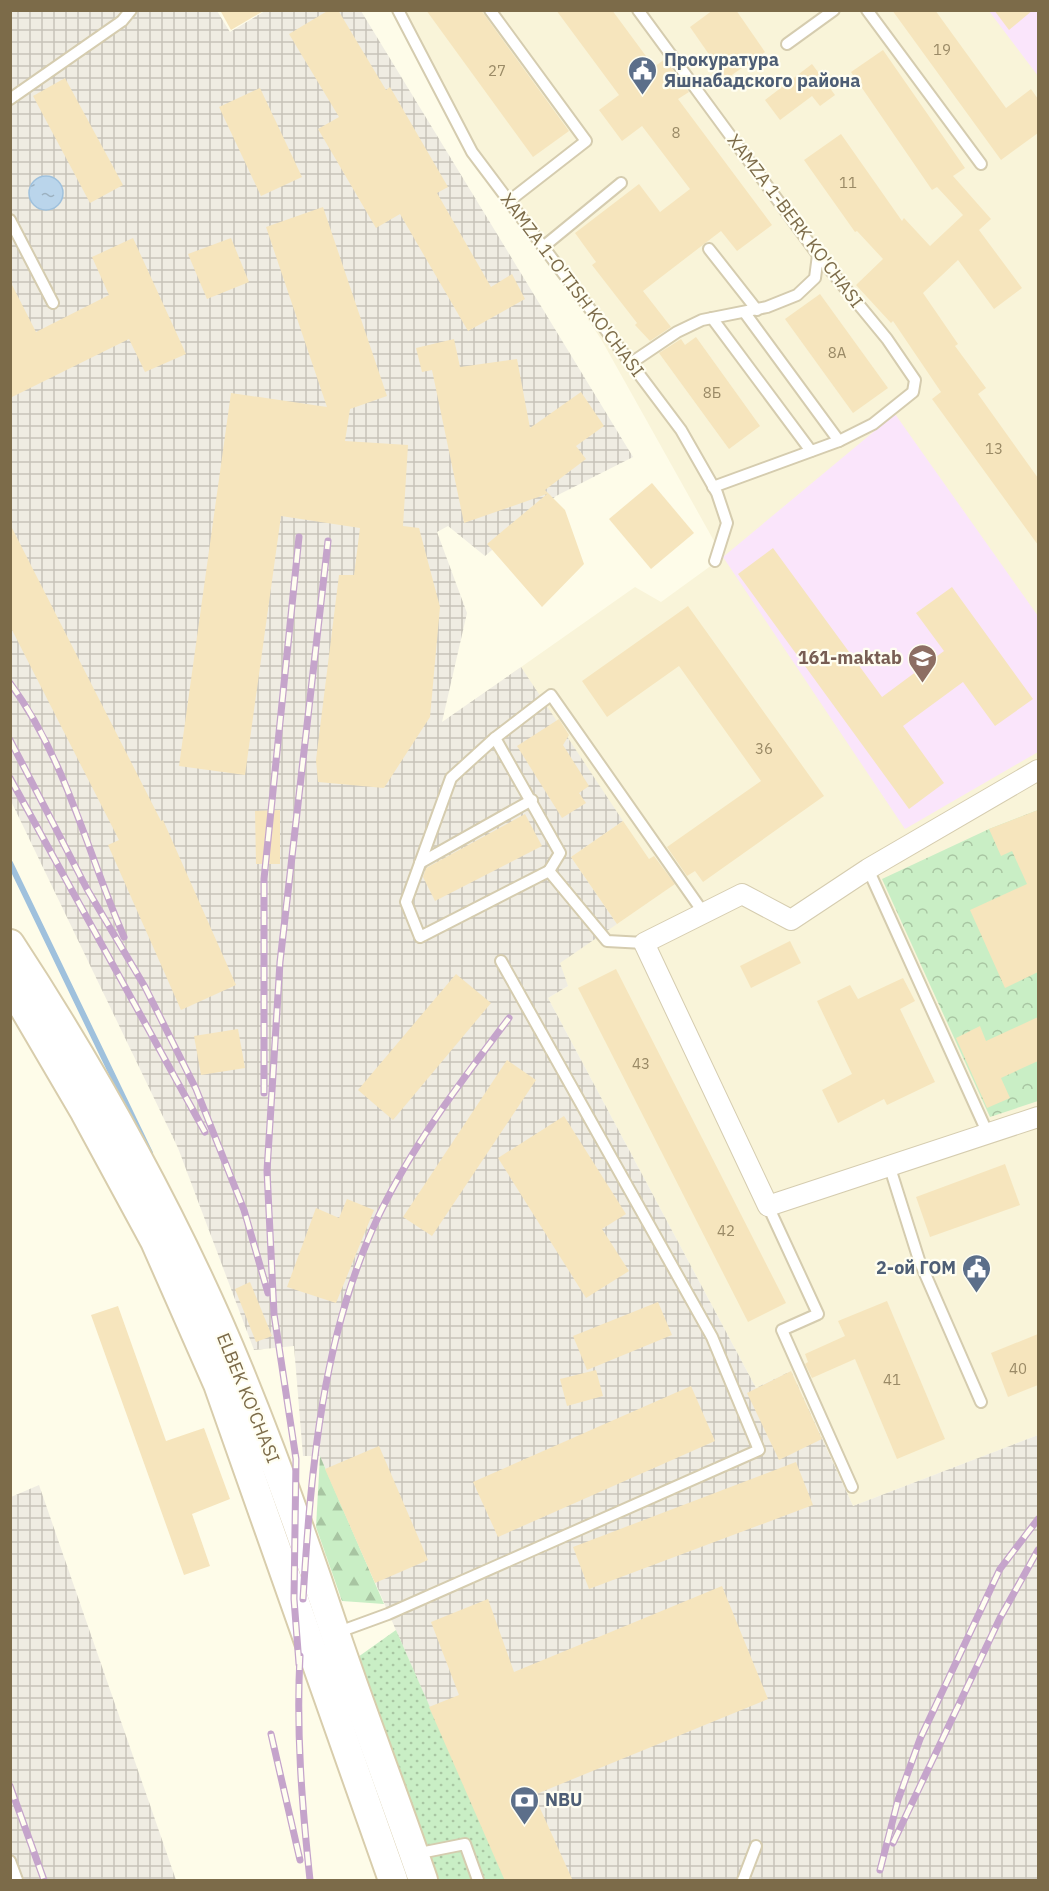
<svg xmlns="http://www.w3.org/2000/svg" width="1049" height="1891" viewBox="0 0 1049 1891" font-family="'IBM Plex Sans',sans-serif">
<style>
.residential{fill:#f9f4d9}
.industrial{fill:url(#industrial-grid)}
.education{fill:#fae5fb}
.grass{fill:url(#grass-dots)}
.forest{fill:url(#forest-firs)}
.park{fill:url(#park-crowns)}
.water{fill:url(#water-ripples);stroke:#9fc1dd;stroke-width:1.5}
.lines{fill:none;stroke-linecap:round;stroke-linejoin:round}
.stream{stroke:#9fc1dd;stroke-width:6}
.building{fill:#f6e5bd}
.service-casing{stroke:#d5ccaf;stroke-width:14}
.minor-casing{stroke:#d5ccaf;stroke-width:22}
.secondary-casing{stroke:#d8cdac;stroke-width:32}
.service{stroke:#fff;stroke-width:10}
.minor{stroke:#fff;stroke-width:20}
.secondary{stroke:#fff;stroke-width:28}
.rail-casing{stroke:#c5a4cb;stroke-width:7}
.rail{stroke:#fffef1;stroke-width:4.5;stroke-dasharray:14;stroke-linecap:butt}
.labels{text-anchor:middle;stroke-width:4.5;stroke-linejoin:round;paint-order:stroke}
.number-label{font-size:15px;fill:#9a8a66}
.service-label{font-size:18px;font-weight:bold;fill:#4e5e75;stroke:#fffef1;text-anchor:start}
.street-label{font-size:18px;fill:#7c6b49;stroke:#fffef1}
.education-label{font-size:18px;font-weight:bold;fill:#785e54;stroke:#fffef1;text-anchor:end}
</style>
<defs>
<pattern id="industrial-grid" width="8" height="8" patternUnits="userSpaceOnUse" patternTransform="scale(1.5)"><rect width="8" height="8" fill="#efece2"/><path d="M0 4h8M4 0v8" fill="none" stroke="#c7c3b9"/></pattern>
<pattern id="grass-dots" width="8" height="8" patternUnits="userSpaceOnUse" patternTransform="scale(1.5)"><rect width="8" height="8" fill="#c9eec5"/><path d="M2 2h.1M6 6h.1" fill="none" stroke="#a8c5a2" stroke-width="1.8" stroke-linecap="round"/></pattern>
<pattern id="forest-firs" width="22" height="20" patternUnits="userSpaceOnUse" patternTransform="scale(1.5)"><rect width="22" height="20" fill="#c9eec5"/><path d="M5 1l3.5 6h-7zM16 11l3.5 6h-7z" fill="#a8c5a2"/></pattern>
<pattern id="park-crowns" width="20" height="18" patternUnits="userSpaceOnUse" patternTransform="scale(1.5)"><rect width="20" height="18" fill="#c9eec5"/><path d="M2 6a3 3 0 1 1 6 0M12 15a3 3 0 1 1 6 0" fill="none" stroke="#a8c5a2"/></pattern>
<pattern id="water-ripples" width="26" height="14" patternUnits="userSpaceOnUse" patternTransform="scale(1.5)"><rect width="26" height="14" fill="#bad5eb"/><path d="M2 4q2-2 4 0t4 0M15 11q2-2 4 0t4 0" fill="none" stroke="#9cb1c0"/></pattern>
</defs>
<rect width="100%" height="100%" fill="#fefce9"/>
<polygon class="residential" points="392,11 1038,11 1038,1435 853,1506 791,1371 756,1388 548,998 568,986 436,727 635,587 661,602 723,557 601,339 493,177"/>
<g class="industrial">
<polygon points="11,11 217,11 230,32 265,11 361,11 633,457 556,496 485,556 448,526 437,532 467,613 442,722 521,667 623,821 571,857 617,924 560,963 568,986 548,998 756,1388 791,1371 853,1506 1038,1435 1038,1880 505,1880 320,1456 303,1456 294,1346 254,1350 178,1148 11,801"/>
<polygon points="39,1485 176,1880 11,1880 11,1497"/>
</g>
<g class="education">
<polygon points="989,11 1038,11 1038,76"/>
<polygon points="895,414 1038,616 1038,752 905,829 723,557"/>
</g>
<polygon class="grass" points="396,1630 506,1880 437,1880 358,1657"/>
<polygon class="forest" points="320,1456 384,1604 342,1601 316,1527"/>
<polygon class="park" points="1038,810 1038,1101 990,1117 882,879 989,829"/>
<circle class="water" cx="46" cy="193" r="17"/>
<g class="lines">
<polyline class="stream" points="10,863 150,1153"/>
</g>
<g class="building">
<polygon points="220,10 265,10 231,30"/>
<polygon points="329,10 338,10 386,90 390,87 448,187 437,193 491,287 512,274 525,299 468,331 400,214 376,228 318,129 339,117 289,34"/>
<polygon points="426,10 481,10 569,131 533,157"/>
<polygon points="556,10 612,10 654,67 665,59 689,92 678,99 772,225 737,251 721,231 643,291 671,327 650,341 635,325 637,323 592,265 596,262 575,233 639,184 660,212 690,189 642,126 622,141 599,110 619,95"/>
<polygon points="713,10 736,10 765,52 726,79 690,27"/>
<polygon points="892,10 935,10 1006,108 1031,89 1038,99 1038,133 1001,160"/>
<polygon points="994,10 1033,10 1009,30"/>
<polygon points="883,50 965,168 953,176 991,219 979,230 1022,288 994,309 958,260 923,293 958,344 955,346 986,388 978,394 1038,478 1038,545 932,399 941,392 893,321 891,323 856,285 883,259 857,231 855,232 804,160 841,134 902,221 904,218 930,246 963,215 937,187 932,190 851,72"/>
<polygon points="812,64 835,95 820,106 812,96 780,120 765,100"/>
<polygon points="65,78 123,185 90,203 33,96"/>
<polygon points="260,88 302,177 261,196 219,107"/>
<polygon points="323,207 387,396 350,409 345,441 408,445 403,526 419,528 440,607 430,717 384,788 318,782 316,760 339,575 354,575 360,528 281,516 245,775 179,766 231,393 327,407 266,227"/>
<polygon points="133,238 186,354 145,372 129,339 10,398 10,281 36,332 109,295 92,257"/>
<polygon points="231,238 249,282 207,299 188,254"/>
<polygon points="820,294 888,388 853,413 785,319"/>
<polygon points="696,337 760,426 729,449 659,353 681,339 685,345"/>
<polygon points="454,339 460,367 517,359 530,428 581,392 604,426 576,446 586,459 545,490 565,510 584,564 542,607 487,544 547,494 464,523 432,370 422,372 416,348"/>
<polygon points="652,483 694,533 651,569 609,519"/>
<polygon points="10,524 161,821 163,820 236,985 181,1010 108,845 119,840 10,626"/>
<polygon points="773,548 882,697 944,651 916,613 952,587 1033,699 995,726 963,682 903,726 944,783 909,809 738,574"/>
<polygon points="688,606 824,796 703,882 695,871 687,876 667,847 761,781 679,666 607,717 582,681"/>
<polygon points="559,719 569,735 563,745 589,786 579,793 586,803 562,818 517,746"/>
<polygon points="280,810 280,864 256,864 255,811"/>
<polygon points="1038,810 1038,972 1005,988 970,910 1027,884 1012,851 1001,856 989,829"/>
<polygon points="525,814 542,846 435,901 423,877 426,868"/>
<polygon points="623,821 649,859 654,856 675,884 617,924 571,857"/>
<polygon points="790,941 801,963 751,988 740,966"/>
<polygon points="616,969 786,1303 748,1322 578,988"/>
<polygon points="456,974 491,1003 393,1120 358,1090"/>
<polygon points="903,978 915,1001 900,1009 935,1082 887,1105 884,1099 838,1123 822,1090 852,1074 817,1001 850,985 858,999"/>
<polygon points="1038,1017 1038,1061 1001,1078 1010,1098 987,1108 956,1038 980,1026 986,1041"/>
<polygon points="238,1029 245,1068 201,1075 194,1036"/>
<polygon points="507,1060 536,1080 432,1236 403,1217"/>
<polygon points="564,1116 626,1214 602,1229 629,1271 586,1298 498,1158"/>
<polygon points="1005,1164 1020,1205 930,1237 916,1197"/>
<polygon points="347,1199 374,1210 336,1303 287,1287 316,1208 339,1218"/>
<polygon points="250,1282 272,1336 256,1342 235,1289"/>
<polygon points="887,1301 945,1439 897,1459 855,1359 812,1378 805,1364 808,1362 805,1354 845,1336 838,1321"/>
<polygon points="658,1302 672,1335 587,1370 573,1336"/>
<polygon points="118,1306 166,1441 204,1428 230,1499 192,1514 210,1566 184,1575 91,1315"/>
<polygon points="1038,1334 1038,1385 1008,1397 991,1353"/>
<polygon points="596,1370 603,1396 567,1406 560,1379"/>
<polygon points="791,1371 822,1439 779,1460 747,1393"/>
<polygon points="691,1386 715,1441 498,1537 473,1482"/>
<polygon points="379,1446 428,1560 375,1583 325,1469"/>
<polygon points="796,1462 813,1505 589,1589 573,1547"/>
<polygon points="722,1586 768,1699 534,1795 573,1881 505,1881 429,1707 459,1695 431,1622 488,1599 514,1672"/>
</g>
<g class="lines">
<defs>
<g id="service">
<polyline points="398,10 472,152 681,430 717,493 727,523 715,561"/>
<polyline points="490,10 586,141 509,201"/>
<polyline points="638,10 818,255 887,339 915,380 913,392 873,424 839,441 745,313"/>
<polyline points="867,10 981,164"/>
<polyline points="787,44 834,10"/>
<polyline points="10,99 122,21 131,10"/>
<polyline points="10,220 53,303"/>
<polyline points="543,247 621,183"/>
<polyline points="709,249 757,310"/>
<polyline points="712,318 811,451"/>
<polyline points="631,363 677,332 702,320 767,307 797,295 815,278 818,255"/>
<polyline points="713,487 839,441"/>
<polyline points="495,738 451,778 406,902 420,937 549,871"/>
<polyline points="420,863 532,800"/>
<polyline points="868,869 988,1134"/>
<polyline points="644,943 607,941 549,871 560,853 495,738 551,695 703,912"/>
<polyline points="890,1168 919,1260 981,1402"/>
<polyline points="768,1206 818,1314 782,1330 852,1487"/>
<polyline points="336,1633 388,1614 759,1450 712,1337 501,961"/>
<polyline points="415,1854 465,1844 478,1880"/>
<polyline points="10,1861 17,1880"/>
<polyline points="743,1880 756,1846"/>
</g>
<polyline id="minor" points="1038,770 868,869 791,920 742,894 644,943 768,1206 1038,1117"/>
<g id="secondary">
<path d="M 10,944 C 96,1075 180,1227 239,1371 C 274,1457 306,1545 335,1633 C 363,1716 395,1798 423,1880"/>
<polyline points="10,984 85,1112 155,1241 218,1384 393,1880"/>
</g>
</defs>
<use href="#service" class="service-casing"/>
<use href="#minor" class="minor-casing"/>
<use href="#secondary" class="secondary-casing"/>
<use href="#service" class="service"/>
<use href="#minor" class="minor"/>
<use href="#secondary" class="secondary"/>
<defs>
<g id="rail">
<path d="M 10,683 C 66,759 87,852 124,937"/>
<polyline points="10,740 87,889 145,987 196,1089 244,1210 268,1293"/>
<polyline points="10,778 205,1132"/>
<polyline points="264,1093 264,879 299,537"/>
<path d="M 303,1599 C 311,1469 322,1335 379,1215 C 413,1144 462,1080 509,1018"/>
<path d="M 300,1656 C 296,1732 302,1805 310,1880"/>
<polyline points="299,1664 294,1599 296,1459 274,1314 267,1171 280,962 328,541"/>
<polyline points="271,1734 300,1860"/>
<polyline points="10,1786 44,1880"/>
<polyline points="893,1843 1000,1618 1038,1550"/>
<polyline points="880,1870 898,1800 920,1739 1000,1569 1038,1519"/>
</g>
</defs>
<use href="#rail" class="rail-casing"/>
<use href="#rail" class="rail"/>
</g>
<defs>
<symbol id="civic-pin" viewBox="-11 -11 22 30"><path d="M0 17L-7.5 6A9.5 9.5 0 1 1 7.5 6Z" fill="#5c6f8a" stroke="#fffef1"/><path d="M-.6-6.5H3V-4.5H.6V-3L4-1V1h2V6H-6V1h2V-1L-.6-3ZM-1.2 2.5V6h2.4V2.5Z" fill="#fff"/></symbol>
<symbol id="school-pin" viewBox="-11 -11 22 30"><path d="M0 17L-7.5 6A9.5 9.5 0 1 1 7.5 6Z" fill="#8d6e63" stroke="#fffef1"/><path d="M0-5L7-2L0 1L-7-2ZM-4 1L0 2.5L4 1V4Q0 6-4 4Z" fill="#fff"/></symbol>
<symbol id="bank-pin" viewBox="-11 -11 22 30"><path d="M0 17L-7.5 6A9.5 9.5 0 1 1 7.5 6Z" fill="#5c6f8a" stroke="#fffef1"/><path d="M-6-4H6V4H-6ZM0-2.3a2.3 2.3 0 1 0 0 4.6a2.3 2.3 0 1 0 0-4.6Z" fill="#fff"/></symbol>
</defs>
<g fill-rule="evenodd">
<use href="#civic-pin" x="626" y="54" width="33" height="45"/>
<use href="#school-pin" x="906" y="642" width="33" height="45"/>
<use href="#civic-pin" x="960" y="1252" width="33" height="45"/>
<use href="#bank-pin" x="508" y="1784" width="33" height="45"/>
</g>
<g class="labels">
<g class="number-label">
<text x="942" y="55">19</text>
<text x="497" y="76">27</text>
<text x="676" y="138">8</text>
<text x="848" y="188">11</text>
<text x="837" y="358">8А</text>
<text x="712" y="398">8Б</text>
<text x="994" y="454">13</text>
<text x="764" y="754">36</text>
<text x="641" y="1069">43</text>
<text x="726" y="1236">42</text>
<text x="1018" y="1374">40</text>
<text x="892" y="1385">41</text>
</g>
<g class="service-label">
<text x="664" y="66">Прокуратура<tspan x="664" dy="21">Яшнабадского района</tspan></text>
<text x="956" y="1274" text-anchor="end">2-ой ГОМ</text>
<text x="545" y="1806">NBU</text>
</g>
<g class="street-label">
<text transform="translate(795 221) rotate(53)" y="6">XAMZA 1-BERK KO'CHASI</text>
<text transform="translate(572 285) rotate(53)" y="6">XAMZA 1-O'TISH KO'CHASI</text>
<text transform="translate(248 1398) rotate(68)" y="6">ELBEK KO'CHASI</text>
</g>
<g class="education-label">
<text x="902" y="664">161-maktab</text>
</g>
</g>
<rect width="1049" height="1891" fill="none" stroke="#7c6b49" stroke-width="24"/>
</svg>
